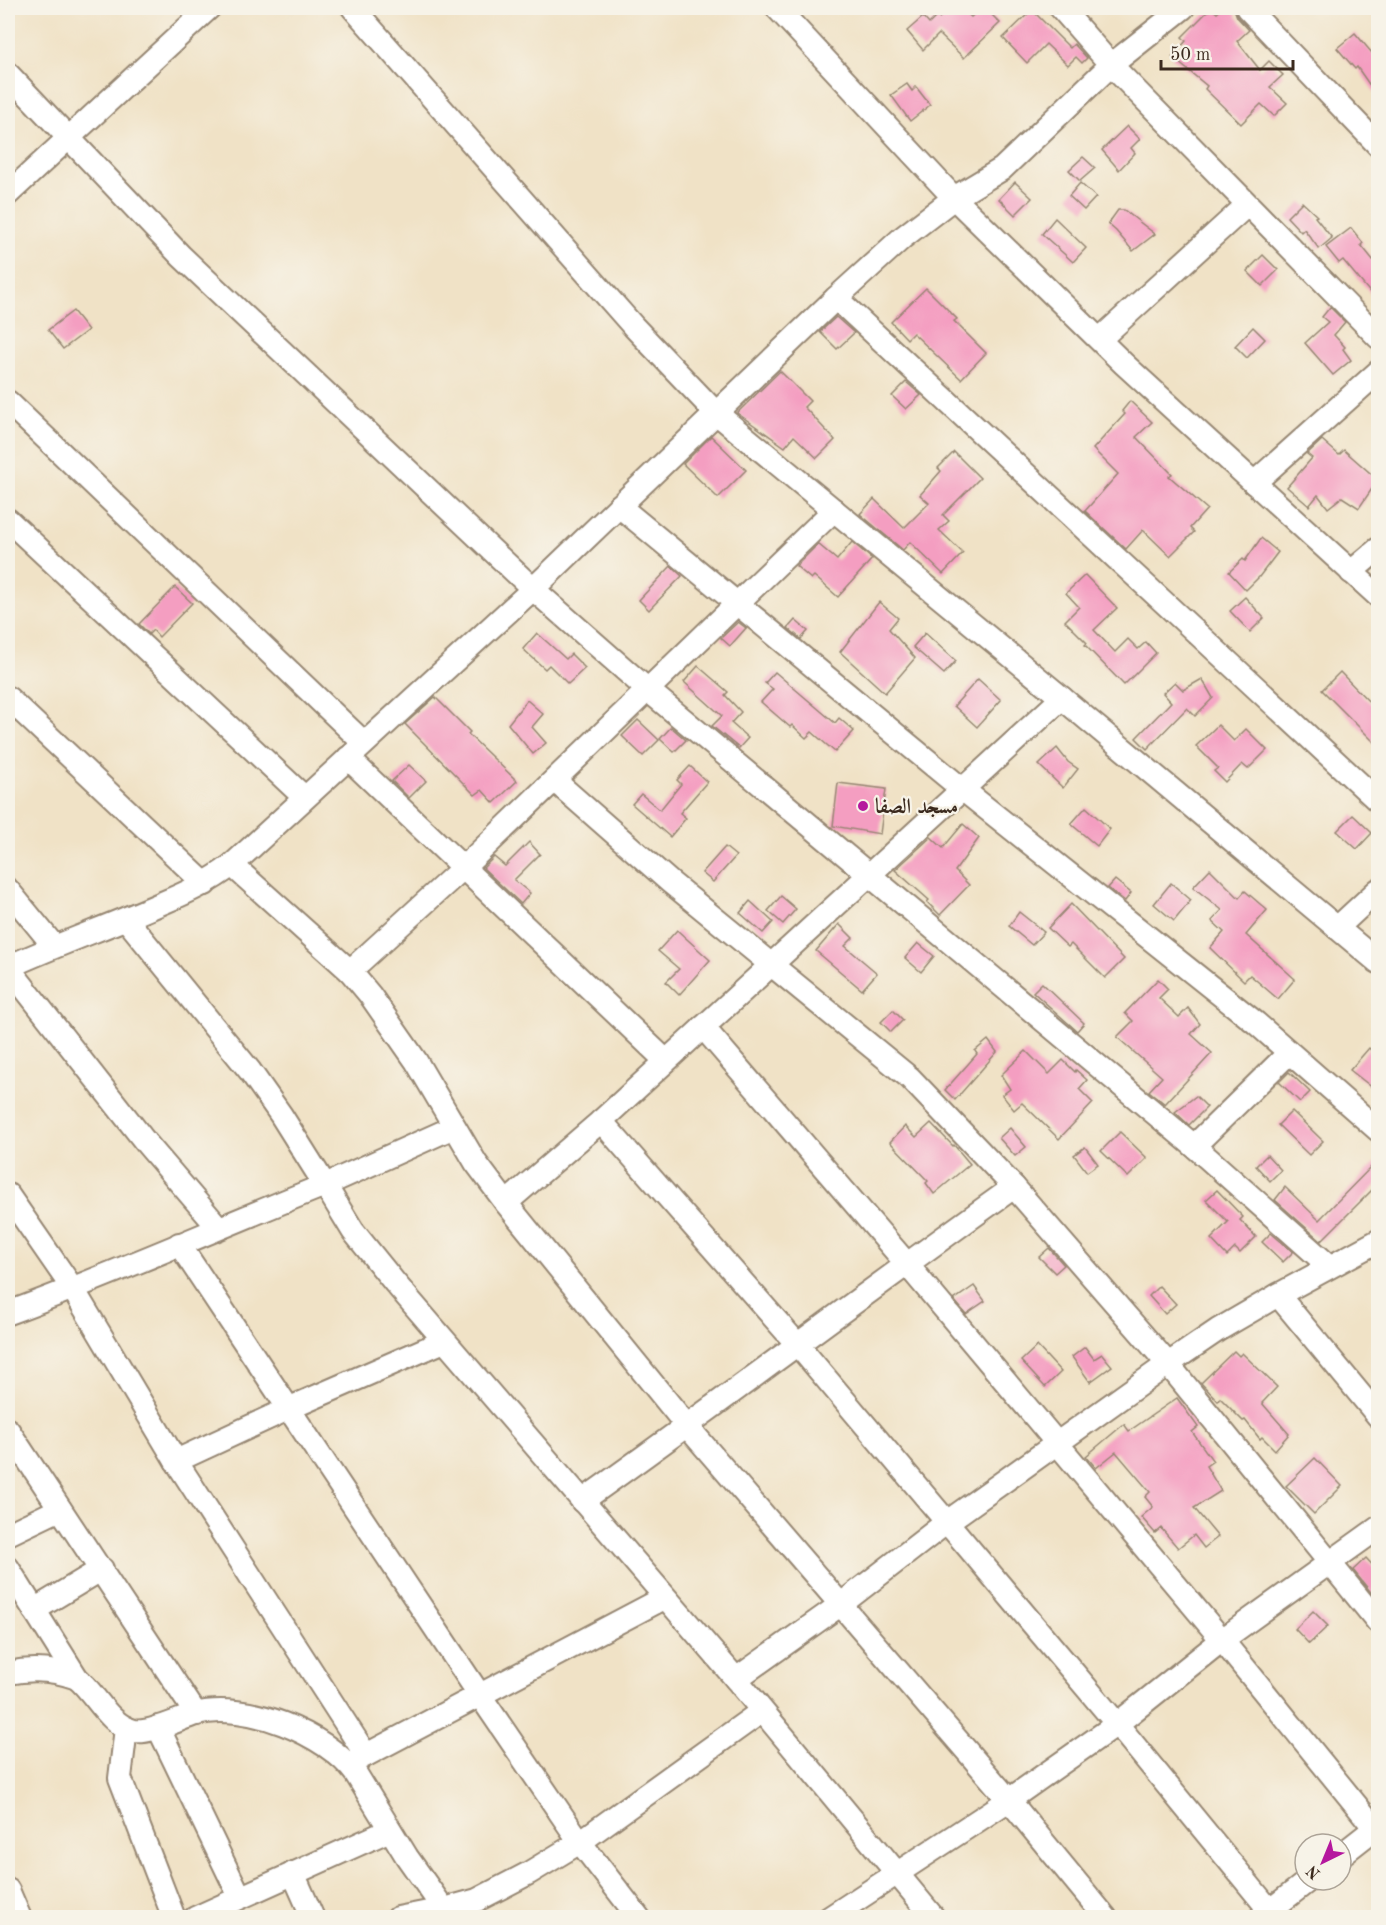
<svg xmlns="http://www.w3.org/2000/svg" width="1386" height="1925" viewBox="0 0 1386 1925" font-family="'Old Standard TT',Amiri,serif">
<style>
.building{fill:#f49ec1}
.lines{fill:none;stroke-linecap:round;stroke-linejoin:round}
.minor-casing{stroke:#968672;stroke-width:26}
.minor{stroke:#fff;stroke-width:22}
.poi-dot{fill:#b5179e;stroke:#f7f3e8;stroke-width:2}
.labels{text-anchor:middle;stroke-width:4.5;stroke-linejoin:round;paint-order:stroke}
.poi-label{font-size:21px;font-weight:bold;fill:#3b2a1e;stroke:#f7f3e8;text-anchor:start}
</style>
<rect width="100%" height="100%" fill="#f7f3e8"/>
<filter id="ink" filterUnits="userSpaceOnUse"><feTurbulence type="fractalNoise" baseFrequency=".0167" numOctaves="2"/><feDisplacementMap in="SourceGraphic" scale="12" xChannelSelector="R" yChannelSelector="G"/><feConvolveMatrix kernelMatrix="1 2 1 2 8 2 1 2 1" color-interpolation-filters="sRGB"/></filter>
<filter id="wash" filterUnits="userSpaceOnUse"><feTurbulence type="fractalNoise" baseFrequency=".008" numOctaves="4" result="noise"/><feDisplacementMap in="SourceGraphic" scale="24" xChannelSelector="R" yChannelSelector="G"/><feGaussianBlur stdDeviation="1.35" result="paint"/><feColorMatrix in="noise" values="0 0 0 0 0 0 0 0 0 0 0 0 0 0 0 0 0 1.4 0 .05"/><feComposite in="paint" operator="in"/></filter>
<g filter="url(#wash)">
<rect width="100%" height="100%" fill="#f0e2c6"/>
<g id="blocks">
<g class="building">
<polygon points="950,8 961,8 971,17 981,8 985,8 1000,23 964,58 939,34 923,50 907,31 923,17 929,24 937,16 939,18"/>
<polygon points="1211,8 1217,13 1223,8 1234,8 1237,17 1249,30 1237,41 1260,70 1269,61 1283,75 1270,87 1287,103 1274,116 1261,104 1241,124 1205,89 1207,86 1172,57 1186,41 1182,37"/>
<polygon points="1032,10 1070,48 1074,44 1087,58 1082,63 1076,57 1068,65 1046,44 1027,63 1003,38"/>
<polygon points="1355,33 1378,60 1378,97 1357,67 1355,69 1337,48"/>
<polygon points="907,84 912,91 916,87 930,105 910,121 891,95"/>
<polygon points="1127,126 1140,139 1131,148 1135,153 1119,170 1102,150"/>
<polygon points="1083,157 1095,168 1080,181 1069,170"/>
<polygon points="1015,182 1032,198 1015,215 999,199"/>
<polygon points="1080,183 1096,197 1084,210 1069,196"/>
<polygon points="1302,202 1317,216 1315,217 1332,238 1319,249 1304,229 1301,232 1287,217"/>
<polygon points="1118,210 1124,210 1155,234 1133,251 1116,231 1108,224"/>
<polygon points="1055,218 1086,248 1073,262 1042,234"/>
<polygon points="1351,228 1363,243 1361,245 1378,266 1378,302 1343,260 1339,263 1326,247"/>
<polygon points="1263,255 1278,270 1262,286 1247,271"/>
<polygon points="926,288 957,319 954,321 986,353 961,379 913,333 907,339 891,322"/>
<polygon points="1330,307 1345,322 1334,335 1345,347 1343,349 1351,360 1333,375 1305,343 1328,322 1322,317"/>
<polygon points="73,311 88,330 63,349 48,330"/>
<polygon points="836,317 854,333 837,349 820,332"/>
<polygon points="1253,327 1265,339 1247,358 1235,346"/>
<polygon points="780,371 810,401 804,407 835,440 817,458 794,436 785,447 737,413"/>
<polygon points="906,382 921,395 906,409 892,396"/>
<polygon points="1130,401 1152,422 1136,437 1172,474 1169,476 1207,509 1190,528 1194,532 1170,556 1143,530 1126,549 1085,511 1118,474 1093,449 1125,414 1122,411"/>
<polygon points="711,436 746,470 718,498 683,464"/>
<polygon points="1322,440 1339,455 1344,450 1378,480 1359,508 1342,497 1328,508 1318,495 1309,506 1287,487 1312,458 1307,454"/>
<polygon points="954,452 980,478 943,515 949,521 939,530 963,553 943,574 910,542 903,550 860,514 874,499 904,528 929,503 920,495 941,471 938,468"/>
<polygon points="1261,538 1278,552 1259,577 1246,590 1229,572 1243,559 1245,561"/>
<polygon points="852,542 872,559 838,597 814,576 811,579 796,566 818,544 837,560"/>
<polygon points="671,566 682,576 649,610 639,600"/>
<polygon points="1085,575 1117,608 1094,630 1115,652 1128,639 1138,649 1146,642 1156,653 1124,685 1085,645 1087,643 1065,621 1079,607 1066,593"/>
<polygon points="175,587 192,603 159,637 153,630 149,634 139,624"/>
<polygon points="1245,597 1264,618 1250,632 1230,611"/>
<polygon points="879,602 898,618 889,629 915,658 885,693 840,652"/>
<polygon points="795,620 808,631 801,639 788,628"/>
<polygon points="738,622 746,628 730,646 721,638"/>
<polygon points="537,633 566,659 571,654 585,668 568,684 549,665 545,669 523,649"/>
<polygon points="925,633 956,661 944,674 913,647"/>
<polygon points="698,666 728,692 725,695 741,712 731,723 748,738 739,748 712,726 722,716 684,682"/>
<polygon points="775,672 835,723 839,718 854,731 835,752 812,732 806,738 792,725 790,727 761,702 773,689 765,683"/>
<polygon points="1340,672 1378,711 1378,746 1322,690"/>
<polygon points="978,679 1001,700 977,727 954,706"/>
<polygon points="1202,679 1213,698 1195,716 1187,708 1147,749 1136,738 1171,702 1163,693 1175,682 1183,690"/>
<polygon points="435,697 470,732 468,734 517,781 494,803 482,790 475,795 405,724"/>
<polygon points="527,700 543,714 532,727 546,743 533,754 508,724"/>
<polygon points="638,720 659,740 643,756 622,736"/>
<polygon points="1218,725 1234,741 1246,729 1267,750 1248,769 1242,764 1225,782 1214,771 1218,768 1196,746"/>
<polygon points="671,727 686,740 674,752 660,739"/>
<polygon points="1057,748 1068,762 1078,769 1063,788 1039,765"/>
<polygon points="409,765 426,781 409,798 392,781"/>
<polygon points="690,766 707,782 680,813 686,818 670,837 632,804 641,794 660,810 681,784 677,780"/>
<polygon points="838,783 886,789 880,834 833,826"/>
<polygon points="1086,807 1110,829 1097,846 1071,824"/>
<polygon points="1353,815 1372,833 1357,849 1337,831"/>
<polygon points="963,824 979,838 955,871 969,885 940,915 927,902 929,900 895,870 931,837 943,848"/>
<polygon points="529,842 540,854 514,880 530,893 521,904 483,868 494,857 505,866"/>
<polygon points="725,847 736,856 713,882 702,873"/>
<polygon points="1210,869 1239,898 1245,891 1267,910 1246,935 1295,979 1278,999 1250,975 1244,981 1210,948 1224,932 1212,921 1222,910 1193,887"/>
<polygon points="1115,880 1131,893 1125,901 1108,888"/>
<polygon points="1171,883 1191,900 1174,921 1154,904"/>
<polygon points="781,896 796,909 783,924 768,911"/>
<polygon points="750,901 773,922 763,933 740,913"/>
<polygon points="1071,904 1124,959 1105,978 1071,944 1068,947 1048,928"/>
<polygon points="1019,912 1044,932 1032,945 1009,926"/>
<polygon points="839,924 853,938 845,946 877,973 862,990 816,951"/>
<polygon points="677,930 710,960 679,995 666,982 679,969 658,951"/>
<polygon points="918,943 934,956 921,972 905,958"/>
<polygon points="1158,979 1168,989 1159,998 1179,1017 1188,1008 1200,1024 1191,1034 1212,1053 1165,1104 1149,1091 1162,1077 1117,1037 1133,1021 1125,1013"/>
<polygon points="1042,983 1084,1023 1077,1031 1033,992"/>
<polygon points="893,1010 903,1020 891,1032 881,1022"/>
<polygon points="988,1040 997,1052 955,1100 945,1090 977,1054 975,1051"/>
<polygon points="1369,1048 1378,1057 1378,1092 1350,1070"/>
<polygon points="1026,1051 1049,1074 1063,1060 1075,1072 1076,1070 1087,1080 1079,1089 1093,1103 1059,1139 1022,1103 1014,1110 1002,1095 1010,1089 1001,1075"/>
<polygon points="1289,1072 1310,1092 1300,1102 1279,1082"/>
<polygon points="1196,1096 1207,1107 1189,1125 1175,1112"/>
<polygon points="1292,1111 1323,1141 1309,1155 1278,1125"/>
<polygon points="931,1123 953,1146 954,1145 970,1164 934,1194 926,1183 928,1181 890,1142 905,1126 916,1137"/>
<polygon points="1010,1128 1026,1147 1015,1156 999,1138"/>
<polygon points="1120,1132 1147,1158 1128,1177 1101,1151"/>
<polygon points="1085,1147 1098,1164 1087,1172 1074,1155"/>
<polygon points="1267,1155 1281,1170 1270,1181 1256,1166"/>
<polygon points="1378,1160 1378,1184 1321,1241 1275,1200 1285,1187 1319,1220"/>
<polygon points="1217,1190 1243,1217 1240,1220 1256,1237 1240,1253 1235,1248 1227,1256 1211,1239 1228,1222 1206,1200"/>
<polygon points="1271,1233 1293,1252 1283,1262 1262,1242"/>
<polygon points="1049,1248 1064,1265 1055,1273 1039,1257"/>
<polygon points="974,1286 985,1301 966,1314 954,1300"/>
<polygon points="1159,1286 1176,1304 1165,1314 1149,1296"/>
<polygon points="1037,1346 1061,1372 1045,1387 1021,1361"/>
<polygon points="1085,1347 1094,1359 1102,1354 1112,1366 1090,1382 1072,1357"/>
<polygon points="1234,1351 1239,1356 1242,1353 1277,1387 1262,1403 1289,1434 1275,1450 1262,1437 1260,1439 1245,1420 1243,1421 1220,1398 1218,1401 1201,1383"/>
<polygon points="1177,1398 1198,1427 1192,1432 1213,1461 1206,1466 1221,1491 1194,1508 1218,1537 1204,1548 1194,1535 1178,1548 1161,1528 1155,1533 1141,1517 1153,1507 1145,1497 1150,1492 1116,1452 1096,1468 1086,1456 1124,1424 1129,1431"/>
<polygon points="1315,1458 1342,1486 1314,1514 1286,1486"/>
<polygon points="1366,1558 1378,1571 1378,1601 1353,1570"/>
<polygon points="1313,1611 1328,1626 1309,1644 1295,1629"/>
</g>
</g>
</g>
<g filter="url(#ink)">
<use href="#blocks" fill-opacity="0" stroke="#968672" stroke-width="1.5"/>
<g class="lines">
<defs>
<g id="minor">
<polyline points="353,8 634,327 716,413 1062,698 1378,962"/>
<polyline points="777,8 954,198 1124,364 1378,596"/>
<polyline points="1061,8 1111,65 1378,337"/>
<polyline points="1247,8 1378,145"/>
<polyline points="8,74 181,256 533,589 649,691 1194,1146 1329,1266"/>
<polyline points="8,194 209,8"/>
<polyline points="836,298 1378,801"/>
<polyline points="1100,339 1247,205"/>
<polyline points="8,402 364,743"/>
<polyline points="1254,483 1378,372"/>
<polyline points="619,506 962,789 1256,1023 1378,1130"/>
<polyline points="8,520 304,797"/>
<polyline points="1351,572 1378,549"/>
<polyline points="8,698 205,884"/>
<polyline points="348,758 666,1061"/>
<polyline points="555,781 670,882 910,1078 1014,1187 1168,1364 1378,1622"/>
<polyline points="232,865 350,971 370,995 416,1061 476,1163 506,1203 687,1426 1009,1800 1106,1918"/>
<polyline points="8,890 54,946"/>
<polyline points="126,919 250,1071 281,1115 325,1185 454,1127"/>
<polyline points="1337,928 1378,890"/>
<path d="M 8,967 C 58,944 110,926 160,904 C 186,893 210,882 232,865 L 533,589 L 836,298 L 902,238 L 954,198 L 1002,169 L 1111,65 L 1183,8"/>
<polyline points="8,967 147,1144 218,1227"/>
<polyline points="350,971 463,868 834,510"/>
<polyline points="703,1027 906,1263 1222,1640 1378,1832"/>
<polyline points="601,1121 797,1344 1117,1724 1276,1918"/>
<polyline points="1194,1146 1289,1053"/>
<polyline points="8,1195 73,1289 176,1461 366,1755"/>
<polyline points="506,1203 601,1121 1062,698"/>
<polyline points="179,1244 479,1694 580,1842 639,1918"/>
<polyline points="1278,1295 1378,1416"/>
<path d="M 8,1313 C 115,1274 219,1227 325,1185 L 353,1231 L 395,1283 L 736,1679 L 934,1918"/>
<polyline points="8,1430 196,1714"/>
<polyline points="176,1461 290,1408 444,1341"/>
<path d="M 582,1501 C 727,1398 869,1290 1014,1187"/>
<polyline points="8,1534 60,1509"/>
<path d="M 8,1568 L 77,1678 C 96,1694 109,1725 134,1731 C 150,1734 179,1719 196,1714 C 245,1701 326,1733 356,1774 L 407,1857 L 450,1918"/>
<polyline points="34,1610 102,1569"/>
<path d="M 8,1673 C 32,1668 54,1669 77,1678"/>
<polyline points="736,1679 840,1605 947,1522 1168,1364 1218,1330 1278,1295 1378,1241"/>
<polyline points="158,1727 240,1897"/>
<polyline points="126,1728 120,1778 174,1918"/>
<polyline points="353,1762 664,1598"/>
<polyline points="1341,1855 1378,1826"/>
<polyline points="293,1873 313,1918"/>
<polyline points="8,1890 20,1918"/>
<polyline points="195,1918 390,1830"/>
<polyline points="398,1918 444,1909 477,1900 529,1873 580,1842 762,1711"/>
<polyline points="829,1918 1009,1800 1117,1724 1222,1640 1378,1528"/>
<polyline points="1260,1918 1309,1880"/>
</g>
</defs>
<use href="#minor" class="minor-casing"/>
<use href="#minor" class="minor"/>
</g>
</g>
<circle class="poi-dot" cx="863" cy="806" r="6"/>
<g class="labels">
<g class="poi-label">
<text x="875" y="813">مسجد الصفا</text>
</g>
</g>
<rect width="1386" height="1925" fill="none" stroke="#f7f3e8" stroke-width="30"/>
<g transform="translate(1323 1862) rotate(223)"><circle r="28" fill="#f7f3e8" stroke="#aca397" stroke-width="1.5"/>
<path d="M0-4.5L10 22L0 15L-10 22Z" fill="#b5179e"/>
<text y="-9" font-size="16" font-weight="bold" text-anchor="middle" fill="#3b2a1e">N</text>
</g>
<path d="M1161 60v9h132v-9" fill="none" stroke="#3b2a1e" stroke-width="3"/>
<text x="1170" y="60" font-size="18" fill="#3b2a1e" stroke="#f7f3e8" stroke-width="4.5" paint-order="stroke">50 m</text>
</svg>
